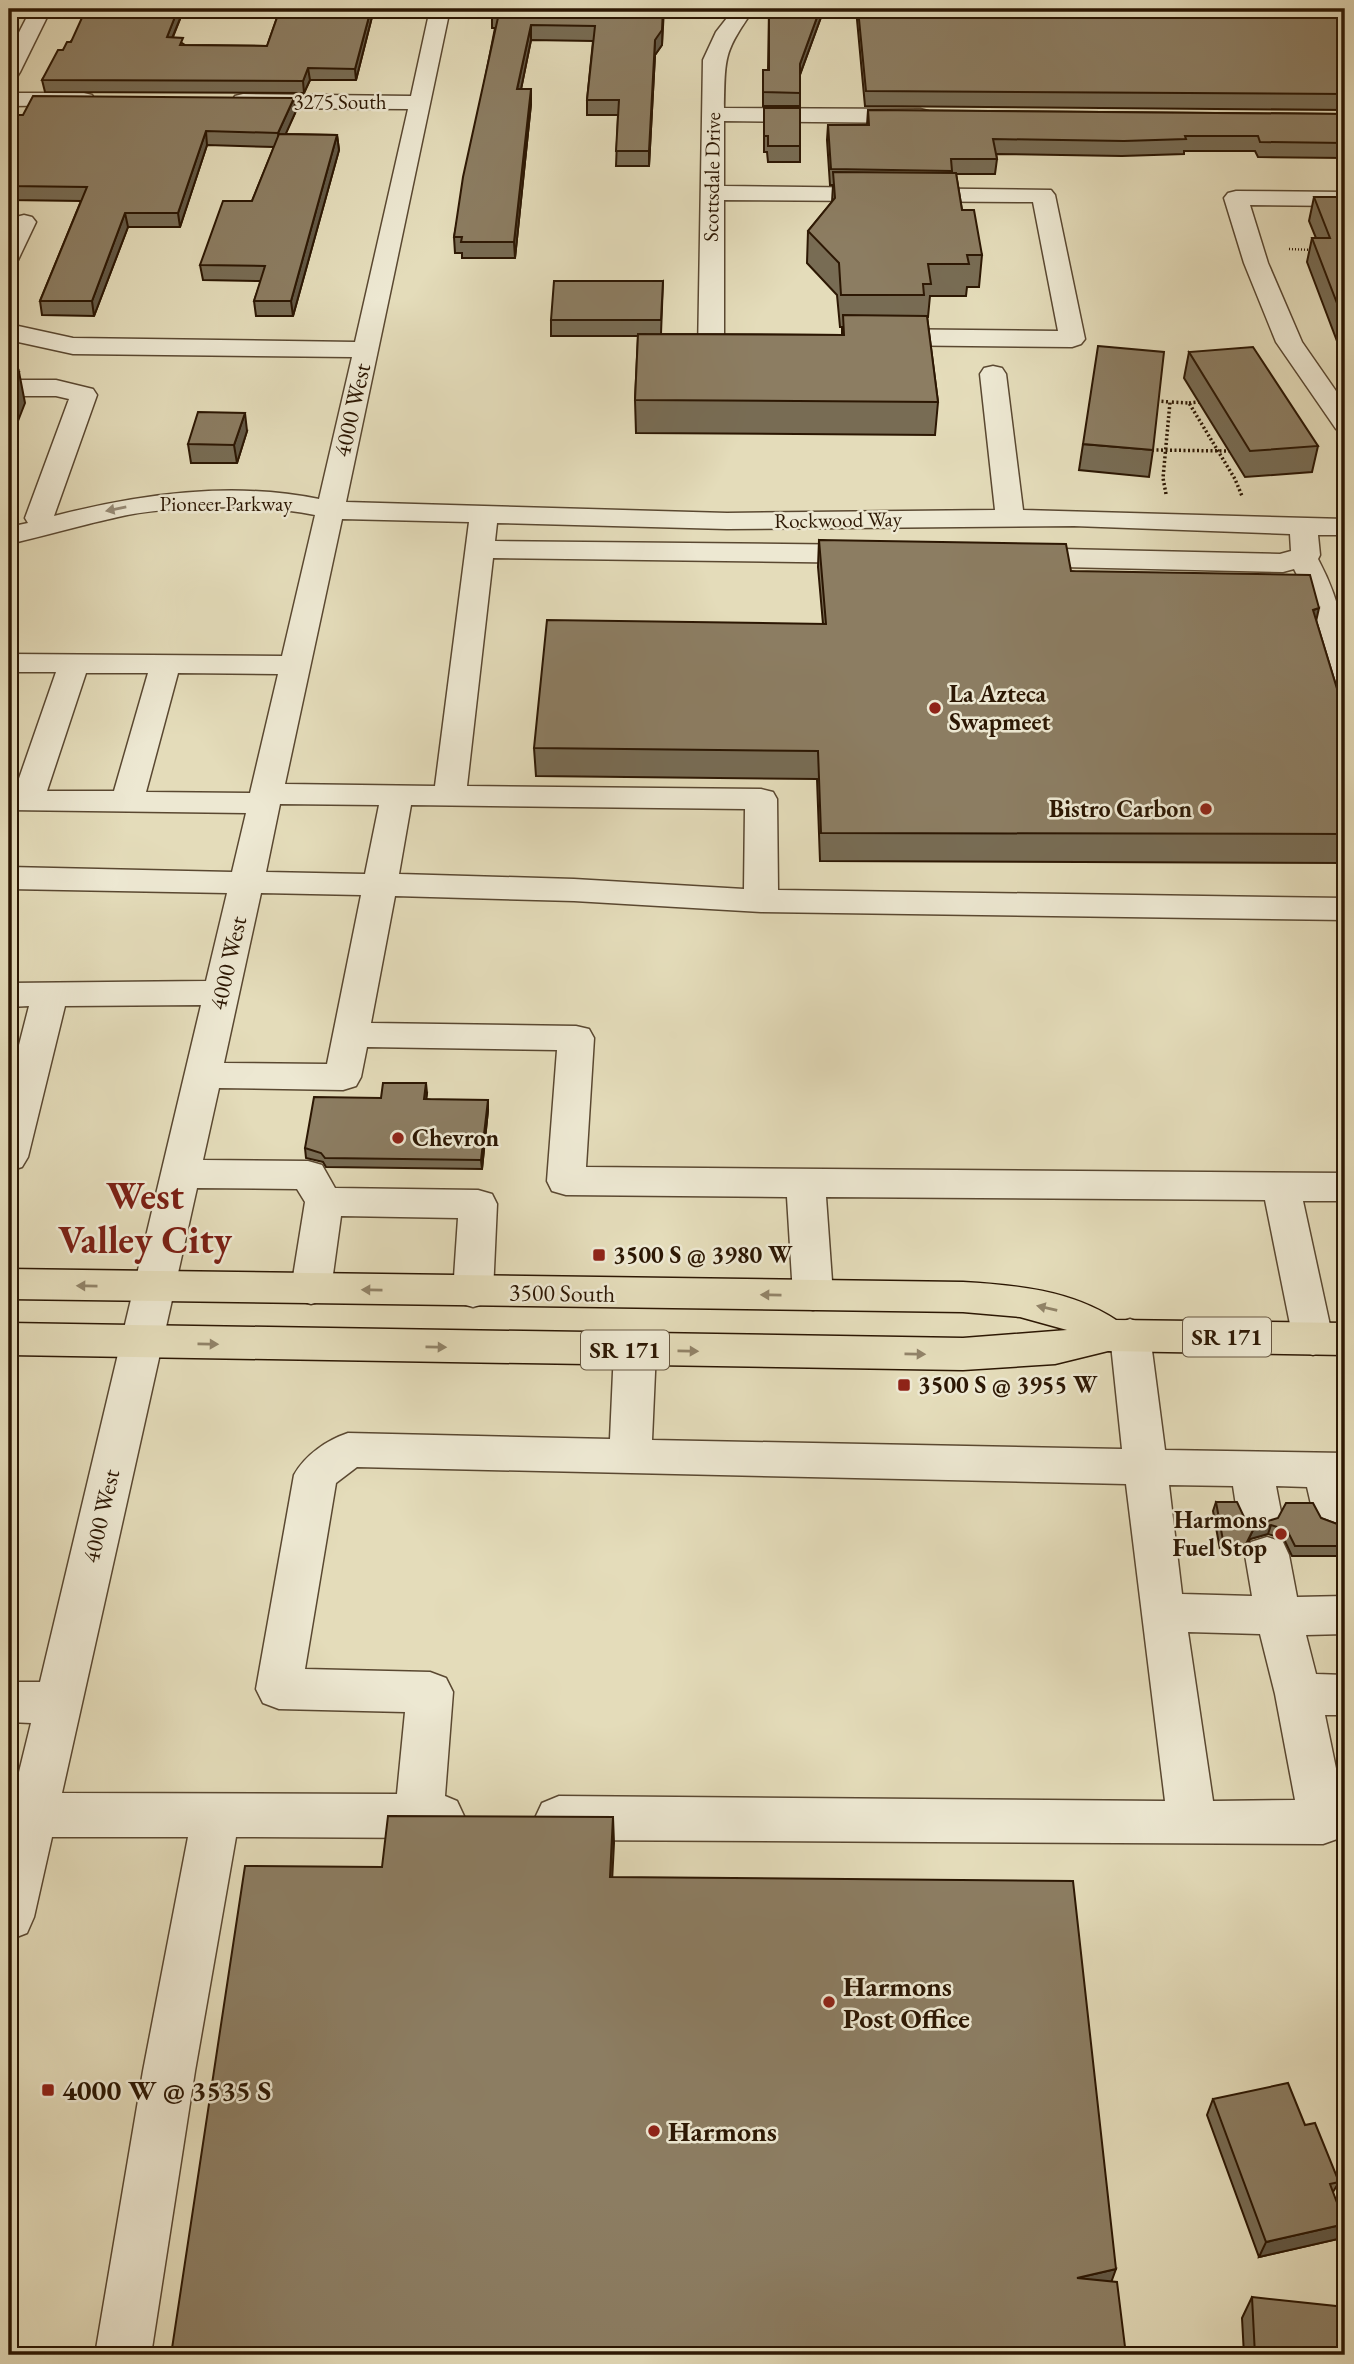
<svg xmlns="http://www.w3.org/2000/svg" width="1354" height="2364" viewBox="0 0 1354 2364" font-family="'EB Garamond',serif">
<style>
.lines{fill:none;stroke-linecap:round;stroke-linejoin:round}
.minor-casing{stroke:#5a4831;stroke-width:3}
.major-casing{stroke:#2c1703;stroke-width:3}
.path-far1{stroke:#2c1703;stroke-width:2.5;stroke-dasharray:1 2;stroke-linecap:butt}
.path{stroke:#2c1703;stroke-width:3.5;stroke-dasharray:2 2.5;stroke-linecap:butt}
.minor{fill:#ede8d2;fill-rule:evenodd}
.major{fill:#e4dcba;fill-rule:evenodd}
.wall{fill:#786c54;stroke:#2c1703;stroke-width:2}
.shaded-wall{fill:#625845;stroke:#2c1703;stroke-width:2}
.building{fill:#8c7d62;stroke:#2c1703;stroke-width:2}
.oneway{fill:#968a75}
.oneway2{fill:#918368}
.poi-dot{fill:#8f2418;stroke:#ede8d2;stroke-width:2.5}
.labels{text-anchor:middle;stroke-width:5;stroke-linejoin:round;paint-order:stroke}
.far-street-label{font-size:21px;fill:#2c1703;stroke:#ede8d2}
.shield{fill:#ede8d2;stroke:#665641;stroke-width:2}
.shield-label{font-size:23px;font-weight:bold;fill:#2c1703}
.street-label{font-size:24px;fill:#2c1703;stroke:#ede8d2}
.poi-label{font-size:24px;font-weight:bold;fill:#2c1703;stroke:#ede8d2;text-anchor:start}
.near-poi-label{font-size:28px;font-weight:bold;fill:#2c1703;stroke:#ede8d2;text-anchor:start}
.town-label{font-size:38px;font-weight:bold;fill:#7a1f14;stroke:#ede8d2}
</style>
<rect width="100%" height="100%" fill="#e4dcba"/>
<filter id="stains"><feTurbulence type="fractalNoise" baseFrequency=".00286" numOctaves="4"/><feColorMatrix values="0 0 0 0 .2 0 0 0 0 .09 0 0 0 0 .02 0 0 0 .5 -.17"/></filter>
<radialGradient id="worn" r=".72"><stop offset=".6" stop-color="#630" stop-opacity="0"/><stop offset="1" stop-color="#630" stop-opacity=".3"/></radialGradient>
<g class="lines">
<defs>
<g id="minor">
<polygon points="31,9 51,9 20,72 17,77 9,78 9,52"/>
<path d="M 430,9 L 450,9 L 346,502 L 727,513 L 995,510 L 980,374 L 984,368 L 993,366 L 1002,368 L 1006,374 L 1023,510 L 1345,519 L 1345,535 L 1318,535 L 1320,555 L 1318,559 C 1344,608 1348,644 1345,698 L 1334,696 L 1330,689 L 1303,587 L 1294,569 L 1283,572 L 1018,566 L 1008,563 L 1004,557 L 1008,551 L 1018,548 L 1280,554 L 1291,551 L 1290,534 L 1074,526 L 727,529 L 497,523 L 495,541 L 870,545 L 880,548 L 884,554 L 880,560 L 870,563 L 493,558 L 467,786 L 761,789 L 773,792 L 777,799 L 778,890 L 1345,898 L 1345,920 L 761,912 L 574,901 L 395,896 L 371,1023 L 576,1026 L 589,1029 L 594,1038 L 586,1167 L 1345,1173 L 1345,1201 L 1303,1201 L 1333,1339 L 1327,1350 L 1313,1355 L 1299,1350 L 1293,1339 L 1265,1200 L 826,1197 L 833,1295 L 827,1306 L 813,1310 L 799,1306 L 793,1295 L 787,1197 L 566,1195 L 552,1191 L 547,1181 L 557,1050 L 367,1047 L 361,1077 L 356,1086 L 343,1090 L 219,1088 L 203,1160 L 308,1161 L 322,1165 L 335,1188 L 478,1190 L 492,1194 L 497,1204 L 493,1292 L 487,1303 L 473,1307 L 459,1303 L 453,1292 L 458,1218 L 341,1216 L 331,1289 L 325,1300 L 311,1304 L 297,1300 L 291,1289 L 305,1202 L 297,1189 L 197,1188 L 62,1793 L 397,1794 L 405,1712 L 279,1709 L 263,1703 L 256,1689 L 294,1475 C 305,1455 327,1440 348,1433 L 610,1439 L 614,1350 L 620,1339 L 635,1334 L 650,1339 L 656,1350 L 652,1440 L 1122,1449 L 1110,1335 L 1116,1324 L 1130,1319 L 1144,1324 L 1150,1335 L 1165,1450 L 1345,1453 L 1345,1527 L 1335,1531 L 1320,1526 L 1313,1513 L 1307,1487 L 1276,1486 L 1281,1512 L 1274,1525 L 1259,1530 L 1244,1525 L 1237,1512 L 1233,1486 L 1169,1485 L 1182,1594 L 1252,1596 L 1245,1555 L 1251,1542 L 1267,1537 L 1283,1542 L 1289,1555 L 1297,1597 L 1345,1596 L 1345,1634 L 1306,1635 L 1316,1674 L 1345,1675 L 1345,1715 L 1325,1715 L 1345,1812 L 1345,1826 L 1340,1838 L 1323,1844 L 559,1840 L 542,1833 L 535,1818 L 542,1803 L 559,1796 L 1165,1801 L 1126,1484 L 357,1467 L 336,1483 L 305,1669 L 430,1672 L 446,1678 L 453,1692 L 445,1796 L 457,1801 L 464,1816 L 457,1831 L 440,1838 L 236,1837 L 195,2071 L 151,2355 L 95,2355 L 143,2071 L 188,1837 L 52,1837 L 34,1917 L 27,1933 L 9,1940 L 9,1813 L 31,1723 L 9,1722 L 9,1682 L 40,1682 L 201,1005 L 65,1006 L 28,1157 L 22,1167 L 9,1171 L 9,1084 L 29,1006 L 9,1007 L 9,983 L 206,981 L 227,893 L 9,889 L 9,867 L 232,872 L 246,813 L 9,810 L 9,790 L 15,790 L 56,672 L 9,672 L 9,654 L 282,656 L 315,515 C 262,504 171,505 118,517 C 81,525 45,536 9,544 L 9,527 L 28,523 L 25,518 L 69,399 L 56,396 L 9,396 L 9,380 L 56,380 L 93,389 L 97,395 L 54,516 C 140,494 231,481 319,499 L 352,357 L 73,354 L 9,340 L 9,324 L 73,338 L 355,342 L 408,109 L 243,108 L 235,106 L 232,101 L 235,96 L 243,94 L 411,96 ZM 342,519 L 469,522 L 435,786 L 285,784 ZM 86,673 L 148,673 L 114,791 L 47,791 ZM 178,673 L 278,674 L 250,793 L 146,792 ZM 280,804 L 379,805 L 365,874 L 266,872 ZM 411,805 L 745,809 L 744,889 L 574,879 L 399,874 ZM 261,893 L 361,895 L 327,1064 L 224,1063 ZM 1188,1632 L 1260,1634 L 1275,1694 L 1295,1800 L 1213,1801 Z"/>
<path d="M 734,9 L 754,9 C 724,52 725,55 724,108 L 920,109 L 928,111 L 931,116 L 928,121 L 920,123 L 724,121 L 724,186 L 1051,190 L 1055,195 L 1085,339 L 1081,344 L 1072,347 L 876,345 L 867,342 L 863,337 L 867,332 L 876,329 L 1058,331 L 1033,202 L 724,200 L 724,354 L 720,359 L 711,362 L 702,359 L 698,354 L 703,60 L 716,32 Z"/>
<polygon points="84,93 92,95 95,100 92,105 9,106 9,93"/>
<polygon points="1236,191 1345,192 1345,206 1250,205 1268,263 1302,342 1345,404 1345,431 1336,429 1276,342 1244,263 1224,198 1228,193"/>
<polygon points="24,215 32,217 36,222 18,260 9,262 9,229 16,217"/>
</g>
<path id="major" d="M 9,1269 L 963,1282 C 1015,1285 1071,1290 1116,1320 L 1345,1323 L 1345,1355 L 1108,1351 L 1055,1364 L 963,1370 L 9,1355 L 9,1323 L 963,1338 L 1067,1330 L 1020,1317 L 963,1312 L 9,1299 Z"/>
</defs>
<use href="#minor" class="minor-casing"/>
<use href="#major" class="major-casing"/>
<polyline class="path-far1" points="1289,249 1313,250"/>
<g class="path">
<polyline points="1157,401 1170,402"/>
<polyline points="1189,403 1199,402"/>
<polyline points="1152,450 1230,451"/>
<polyline points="1166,494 1163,478 1170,402 1189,403 1235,479 1242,496"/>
</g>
<use href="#minor" class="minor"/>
<use href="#major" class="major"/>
</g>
<g class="wall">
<polygon points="184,9 173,37 185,45 267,46 280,9 374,9 356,80 310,80 304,93 45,92 42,80 63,50 99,11"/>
<polygon points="492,9 664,9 662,45 655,55 649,166 616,166 618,115 587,115 587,100 593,41 531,40 521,89 531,104 515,258 462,258 462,253 455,253 454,237 495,28 492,28"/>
<polygon points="769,9 824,9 800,75 800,106 763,106 763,70 768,70"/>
<polygon points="856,9 1345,9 1345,110 865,106"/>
<polygon points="294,98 296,111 285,134 337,135 339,150 293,316 256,316 254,301 261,281 203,280 200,265 252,201 274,147 207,145 180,227 128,227 94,316 42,315 40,301 81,201 9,200 9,115 23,115"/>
<polygon points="764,108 800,146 800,162 768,162 767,152 764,152"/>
<polygon points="868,110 1345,114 1345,158 1258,157 1255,151 1184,151 1184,154 1122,156 996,154 997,159 995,174 956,174 962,210 982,255 979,287 967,287 966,296 930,296 928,317 927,317 938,402 935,435 636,433 635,400 638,336 551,336 551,320 663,281 661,334 842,335 842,327 840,327 837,295 807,263 808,231 832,202 833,185 830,185 827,140 828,125 867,125"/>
<polygon points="1314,197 1345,197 1345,349 1340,349 1307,262 1312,238 1316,238 1309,221"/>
<polygon points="1189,352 1318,446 1312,472 1245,477 1184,378"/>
<polygon points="247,431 237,463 191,463 188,444"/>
<polygon points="1083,444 1153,450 1149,477 1079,470"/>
<polygon points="819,540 1071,571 1316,620 1345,715 1345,863 820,861 817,779 536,776 534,748 823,624 818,567"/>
<polygon points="1345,576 1345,625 1339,603"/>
<polygon points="427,1093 426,1099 488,1110 482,1169 326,1167 323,1162 306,1158 305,1148 381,1098"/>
<polygon points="1216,1502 1244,1517 1261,1523 1321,1518 1337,1524 1345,1521 1345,1556 1292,1556 1284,1539 1268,1534 1250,1539 1242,1555 1221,1555 1213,1511"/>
<polygon points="1213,2099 1305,2125 1339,2182 1333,2192 1338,2239 1259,2257 1207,2115"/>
<polygon points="1252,2297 1345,2355 1244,2355 1242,2318"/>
</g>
<g class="shaded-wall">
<polygon points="178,9 184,9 168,48 167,37"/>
<polygon points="371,9 374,9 356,80 355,69"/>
<polygon points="663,9 662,45 655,55 649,166 649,151 655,40"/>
<polygon points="820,9 824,9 799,77 800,64"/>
<polygon points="531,25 531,40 518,104 517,89"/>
<polygon points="308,68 310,80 304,93 303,81"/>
<polygon points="531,89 531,104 515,258 514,242"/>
<polygon points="294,98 296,111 280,147 278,133"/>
<polygon points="206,131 207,145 180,227 178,213"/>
<polygon points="337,135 339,150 293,316 291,301"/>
<polygon points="125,213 128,227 94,316 92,301"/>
<polygon points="19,372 25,403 9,444 9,397"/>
<polygon points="245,413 247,431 237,463 234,445"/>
<polygon points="1319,608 1313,635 1313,610"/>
<polygon points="426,1083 427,1093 425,1109 424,1099"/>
<polygon points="488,1100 488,1110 482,1169 481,1160"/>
<polygon points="1271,1525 1268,1534 1250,1539 1242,1555 1245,1546 1253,1530"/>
<polygon points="613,1817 614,1843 611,1902 610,1877"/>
<polygon points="1345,2224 1338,2239 1259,2257 1266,2242"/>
<polygon points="1116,2269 1108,2291 1077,2278"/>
</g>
<g class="building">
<polygon points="100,9 178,9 167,37 183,38 180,45 267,46 280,9 371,9 355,69 308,68 303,81 42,80 58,50 63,50 67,42 71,42 85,11 99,11"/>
<polygon points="492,9 663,9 662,30 655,40 649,151 616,151 619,100 587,100 595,26 531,25 517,89 531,89 514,242 461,242 462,237 454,237 463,177 499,13 491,13"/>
<polygon points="769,9 820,9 800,64 800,93 763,92 763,70 769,70"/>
<polygon points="858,9 1345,9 1345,94 866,91"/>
<polygon points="33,96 294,98 278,133 206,131 178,213 125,213 92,301 40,301 87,187 9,186 9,115 23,115"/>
<polygon points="764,108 800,108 800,146 768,146 768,136 764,136"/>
<polygon points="868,110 1345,114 1345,143 1260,142 1258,136 1185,136 1186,139 1124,141 993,139 997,159 951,159 952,171 831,169 828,125 869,125"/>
<polygon points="279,134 337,135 291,301 254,301 265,266 200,265 223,201 252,201"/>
<polygon points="833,172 956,173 962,210 974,210 982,255 967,255 969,264 928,264 931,284 923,284 924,295 841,295 839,263 808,231 835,198"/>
<polygon points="1314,197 1345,197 1345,324 1312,238 1330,238"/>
<polygon points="554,281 663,281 661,320 551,320"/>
<polygon points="843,315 927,316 938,402 635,400 638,334 844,335"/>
<polygon points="1098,346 1164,352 1153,450 1083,444"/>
<polygon points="1253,347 1318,446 1250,451 1189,352"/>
<polygon points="9,372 19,372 9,397"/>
<polygon points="198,412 245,413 234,445 188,444"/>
<polygon points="819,540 1066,544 1071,571 1310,575 1319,608 1313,610 1345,715 1345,834 821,833 818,751 534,748 547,620 826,624"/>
<polygon points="383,1083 426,1083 424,1099 488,1100 481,1160 325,1158 321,1153 305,1148 314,1097 381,1098"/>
<polygon points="1216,1502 1237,1502 1244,1517 1261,1523 1278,1518 1286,1503 1313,1503 1321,1518 1337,1524 1345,1521 1345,1546 1295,1546 1287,1530 1271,1525 1253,1530 1245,1546 1224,1546"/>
<polygon points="388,1816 613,1817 610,1877 1073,1881 1116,2269 1077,2278 1117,2282 1126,2355 171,2355 245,1866 382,1867"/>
<polygon points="1288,2083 1305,2125 1315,2123 1339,2182 1330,2184 1345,2224 1266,2242 1213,2099"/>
<polygon points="1252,2297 1345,2307 1345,2355 1255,2355"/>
</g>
<defs><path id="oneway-solid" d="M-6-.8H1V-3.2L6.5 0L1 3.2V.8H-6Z" transform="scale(1.75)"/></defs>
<use class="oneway" href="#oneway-solid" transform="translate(116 509) rotate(169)"/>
<g class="oneway2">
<use href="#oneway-solid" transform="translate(87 1286) rotate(-179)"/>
<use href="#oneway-solid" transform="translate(372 1290) rotate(-179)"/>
<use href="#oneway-solid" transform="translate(771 1295) rotate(-179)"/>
<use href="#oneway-solid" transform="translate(1047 1308) rotate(-167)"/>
<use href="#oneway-solid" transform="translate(208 1344) rotate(1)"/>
<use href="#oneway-solid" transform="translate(436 1347) rotate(1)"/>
<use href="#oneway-solid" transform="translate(688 1351) rotate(1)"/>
<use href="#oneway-solid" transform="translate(915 1354) rotate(1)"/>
</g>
<g class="poi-dot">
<circle cx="935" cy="708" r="7"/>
<circle cx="1206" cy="809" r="7"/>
<circle cx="398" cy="1138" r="7"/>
<rect x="592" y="1248" width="14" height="14" rx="3.5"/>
<rect x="897" y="1378" width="14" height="14" rx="3.5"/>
<circle cx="1281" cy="1534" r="7"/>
<circle cx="829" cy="2002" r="7"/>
<rect x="41" y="2083" width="14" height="14" rx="3.5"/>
<circle cx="654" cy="2131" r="7"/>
</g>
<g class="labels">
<g class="far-street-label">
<text x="340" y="109">3275 South</text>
<text transform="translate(712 177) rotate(-89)" y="7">Scottsdale Drive</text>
<text x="226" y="511">Pioneer Parkway</text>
<text transform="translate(838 520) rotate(-1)" y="7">Rockwood Way</text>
</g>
<g class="shield">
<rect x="1183" y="1317.5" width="88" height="39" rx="5"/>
<rect x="581" y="1330.5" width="88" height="39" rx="5"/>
</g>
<g class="shield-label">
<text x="1227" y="1345">SR 171</text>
<text x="625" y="1358">SR 171</text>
</g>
<g class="street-label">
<text transform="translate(352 410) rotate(-77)" y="8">4000 West</text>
<text transform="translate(228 963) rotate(-77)" y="8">4000 West</text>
<text transform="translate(562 1293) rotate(1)" y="8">3500 South</text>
<text transform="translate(101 1516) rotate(-77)" y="8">4000 West</text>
</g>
<g class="poi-label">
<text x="949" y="702">La Azteca<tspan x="949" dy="28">Swapmeet</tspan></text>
<text x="1192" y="817" text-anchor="end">Bistro Carbon</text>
<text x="412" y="1146">Chevron</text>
<text x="613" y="1263">3500 S @ 3980 W</text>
<text x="918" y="1393">3500 S @ 3955 W</text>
<text x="1267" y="1528" text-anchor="end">Harmons<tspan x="1267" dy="28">Fuel Stop</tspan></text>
</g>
<g class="near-poi-label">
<text x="843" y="1996">Harmons<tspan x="843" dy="32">Post Office</tspan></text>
<text x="62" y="2100">4000 W @ 3535 S</text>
<text x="668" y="2141">Harmons</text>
</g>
<g class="town-label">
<text x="145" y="1209">West<tspan x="145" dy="44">Valley City</tspan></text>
</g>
</g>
<rect width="1354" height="2364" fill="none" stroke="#e4dcba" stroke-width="35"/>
<rect x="10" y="10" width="1333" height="2343" fill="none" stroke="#2c1703" stroke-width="3.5"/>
<rect x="18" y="18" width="1319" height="2329" fill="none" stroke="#2c1703" stroke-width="2"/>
<rect width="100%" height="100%" filter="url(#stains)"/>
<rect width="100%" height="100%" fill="url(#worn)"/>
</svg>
